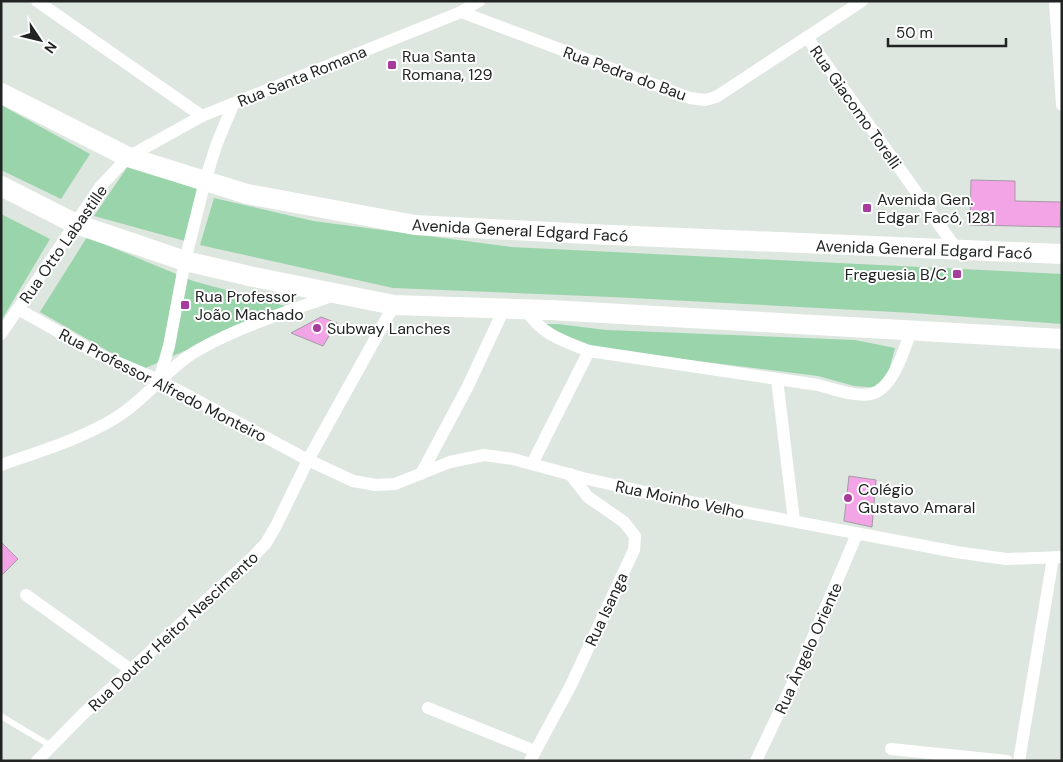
<svg xmlns="http://www.w3.org/2000/svg" width="1063" height="762" viewBox="0 0 1063 762" font-family="'DM Sans',sans-serif">
<style>
.green{fill:#99d4ab}
.building{fill:#f3a4e6;stroke:#a39ca2}
.lines{fill:none;stroke-linecap:round;stroke-linejoin:round}
.service{stroke:#fff;stroke-width:6}
.minor{stroke:#fff;stroke-width:12}
.primary{stroke:#fff;stroke-width:20}
.poi-dot{fill:#a83c9c;stroke:#fff;stroke-width:2}
.labels{text-anchor:middle;stroke-width:4;stroke-linejoin:round;paint-order:stroke}
.poi-label{font-size:16px;fill:#212422;stroke:#fff;text-anchor:start}
.street-label{font-size:16px;fill:#212422;stroke:#fff}
</style>
<rect width="100%" height="100%" fill="#dee6e0"/>
<g class="green">
<polygon points="1,105 90,154 61,199 1,170"/>
<polygon points="128,166 201,190 185,241 94,216"/>
<polygon points="214,198 313,221 511,247 1062,274 1062,324 913,313 612,297 393,288 200,245"/>
<polygon points="1,214 50,239 1,321"/>
<polygon points="87,237 193,281 289,307 207,341 141,370 40,312"/>
<polygon points="543,324 558,324 606,330 855,340 895,348 888,374 879,388 854,386 818,376 593,348 553,332"/>
</g>
<g class="building">
<polygon points="971,180 1015,181 1015,201 1061,202 1060,227 970,225"/>
<polygon points="321,317 337,323 323,346 291,333"/>
<polygon points="849,476 876,480 872,527 844,521"/>
<polygon points="1,542 18,559 1,576"/>
</g>
<g class="lines">
<polyline class="service" points="1,716 51,746"/>
<g class="minor">
<polyline points="37,1 202,116"/>
<polyline points="1055,1 1062,105"/>
<polyline points="461,12 690,98 705,100 716,97 862,1"/>
<polyline points="807,37 957,250"/>
<polyline points="18,309 100,355 159,380 308,460 353,481 376,485 395,484 450,462 484,455 513,459 583,478 680,500 956,552 1006,559 1062,557"/>
<path d="M 526,310 C 542,335 563,341 589,351"/>
<polyline points="1,334 100,187 128,157 202,116 461,12 479,1"/>
<polyline points="777,379 794,521"/>
<polyline points="159,380 169,346 185,261 205,181 217,143 233,105"/>
<path d="M 532,464 L 589,351 L 818,385 C 834,389 855,397 871,394 C 893,389 904,350 911,331"/>
<path d="M 1,465 C 40,451 82,439 117,417 C 148,398 167,367 200,349 C 241,326 290,311 334,295"/>
<polyline points="421,474 467,388 504,309"/>
<polyline points="26,595 131,670"/>
<polyline points="428,708 535,751"/>
<polyline points="891,749 1007,761"/>
<polyline points="37,761 82,715 252,558 266,543 276,526 308,460 394,305"/>
<polyline points="530,761 571,685 634,550 635,536 624,522 588,497 570,474"/>
<polyline points="756,761 799,670 857,534"/>
<polyline points="1019,761 1053,558"/>
</g>
<g class="primary">
<polyline points="1,93 128,157 247,194 415,225 588,234 1062,254"/>
<polyline points="1,186 76,224 185,261 254,277 394,305 550,310 1062,339"/>
</g>
</g>
<g class="poi-dot">
<rect x="387" y="60" width="10" height="10" rx="2.5"/>
<rect x="862" y="203" width="10" height="10" rx="2.5"/>
<rect x="952" y="269" width="10" height="10" rx="2.5"/>
<rect x="180" y="300" width="10" height="10" rx="2.5"/>
<circle cx="317" cy="328" r="5"/>
<circle cx="848" cy="498" r="5"/>
</g>
<g class="labels">
<g class="poi-label">
<text x="402" y="62">Rua Santa<tspan x="402" dy="18">Romana, 129</tspan></text>
<text x="877" y="205">Avenida Gen.<tspan x="877" dy="18">Edgar Facó, 1281</tspan></text>
<text x="947" y="280" text-anchor="end">Freguesia B/C</text>
<text x="195" y="302">Rua Professor<tspan x="195" dy="18">João Machado</tspan></text>
<text x="327" y="334">Subway Lanches</text>
<text x="858" y="495">Colégio<tspan x="858" dy="18">Gustavo Amaral</tspan></text>
</g>
<g class="street-label">
<text transform="translate(625 73) rotate(20)" y="6">Rua Pedra do Bau</text>
<text transform="translate(302 76) rotate(-22)" y="6">Rua Santa Romana</text>
<text transform="translate(856 107) rotate(55)" y="6">Rua Giacomo Torelli</text>
<text transform="translate(520 230) rotate(3)" y="6">Avenida General Edgard Facó</text>
<text transform="translate(63 244) rotate(-55)" y="6">Rua Otto Labastille</text>
<text transform="translate(924 249) rotate(2)" y="6">Avenida General Edgard Facó</text>
<text transform="translate(163 385) rotate(27)" y="6">Rua Professor Alfredo Monteiro</text>
<text transform="translate(680 499) rotate(12)" y="6">Rua Moinho Velho</text>
<text transform="translate(606 609) rotate(-65)" y="6">Rua Isanga</text>
<text transform="translate(173 631) rotate(-43)" y="6">Rua Doutor Heitor Nascimento</text>
<text transform="translate(808 648) rotate(-66)" y="6">Rua Ângelo Oriente</text>
</g>
</g>
<rect width="1063" height="762" fill="none" stroke="#212422" stroke-width="5"/>
<g transform="translate(40 40) rotate(125)" stroke="#ffffff" stroke-width="4" paint-order="stroke">
<path d="M0-4L9 19L0 12L-9 19Z" fill="#212422"/>
<text y="-8" font-size="14" font-weight="bold" text-anchor="middle" fill="#212422">N</text>
</g>
<path d="M888 38v8h118v-8" fill="none" stroke="#212422" stroke-width="2.5"/>
<text x="896" y="38" font-size="15" fill="#212422" stroke="#ffffff" stroke-width="4" paint-order="stroke">50 m</text>
</svg>
